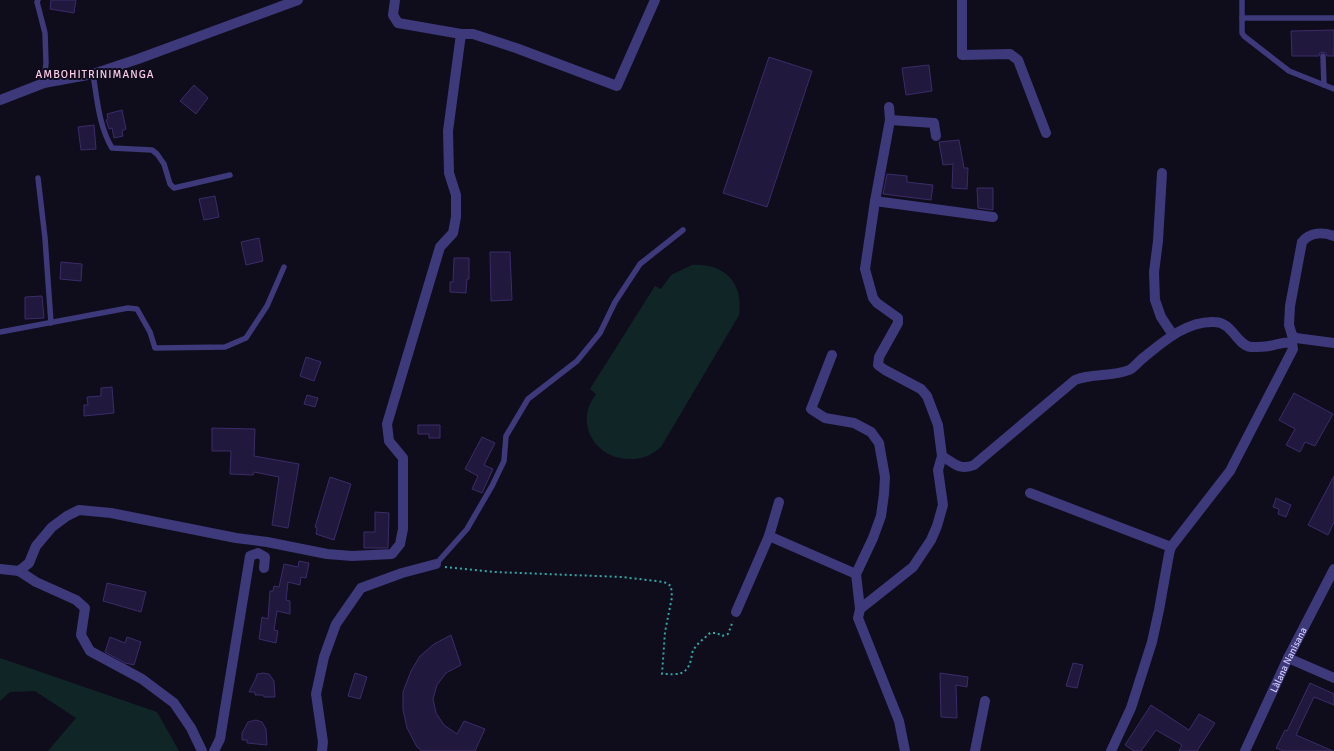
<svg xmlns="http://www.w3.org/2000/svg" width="1334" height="751" viewBox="0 0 1334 751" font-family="Signika,sans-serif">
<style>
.green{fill:#102626}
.building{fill:#21193d;stroke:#3a2c68}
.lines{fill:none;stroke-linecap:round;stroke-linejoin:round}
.path{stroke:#31a9a6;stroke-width:2;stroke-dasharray:2 3;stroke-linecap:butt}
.service{stroke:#3d397a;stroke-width:5.5}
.minor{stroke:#3d397a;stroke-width:10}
.tertiary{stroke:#3d397a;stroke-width:10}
.labels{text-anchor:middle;stroke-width:4;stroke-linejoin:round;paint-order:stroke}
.street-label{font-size:10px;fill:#d1cafd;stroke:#0f0c1c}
.neighbourhood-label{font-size:11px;letter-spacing:1px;fill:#fdcce9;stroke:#0f0c1c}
</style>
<rect width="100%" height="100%" fill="#0f0c1c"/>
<g class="green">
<path d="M 692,265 C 724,263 744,283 739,315 L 661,447 C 653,454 644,459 633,459 C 606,461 581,438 588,410 C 589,404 593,399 596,394 L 590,389 L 655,286 L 661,289 L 671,275 Z"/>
<polygon points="0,658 157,712 179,751 48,751 76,718 35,691 10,692 0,701"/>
</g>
<g class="building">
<polygon points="51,0 76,0 74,13 50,9"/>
<polygon points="1334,30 1334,56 1327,56 1326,53 1323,52 1320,53 1319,56 1292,56 1291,31"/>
<polygon points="769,57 812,71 767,207 723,193"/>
<polygon points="929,65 932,91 906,95 902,68"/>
<polygon points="194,85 208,98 196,114 180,101"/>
<polygon points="122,110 126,129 122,131 123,136 114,138 112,128 109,129 106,120 108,119 107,114"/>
<polygon points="94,125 96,149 81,150 78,127"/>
<polygon points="959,140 964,168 968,168 967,189 952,188 953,164 943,165 939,142"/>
<polygon points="887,174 907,176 907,182 933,185 931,200 883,194"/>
<polygon points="977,188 993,188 993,210 978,208"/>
<polygon points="215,196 219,217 204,220 199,199"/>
<polygon points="259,238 263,261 246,265 241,242"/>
<polygon points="490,252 510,252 512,300 491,301"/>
<polygon points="454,258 469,258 469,279 467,279 466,293 450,292 450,282 453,282"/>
<polygon points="61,262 82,264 81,281 60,279"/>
<polygon points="42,296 44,318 25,319 25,297"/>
<polygon points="306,357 321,362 314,381 300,376"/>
<polygon points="112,387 114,413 84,416 84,405 88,405 87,397 101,396 101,388"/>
<polygon points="1294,393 1333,414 1315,446 1305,442 1300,452 1286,445 1295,429 1279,420"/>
<polygon points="307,395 318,398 315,407 304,404"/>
<polygon points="418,425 440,425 440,438 429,438 429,434 418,434"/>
<polygon points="212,428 255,429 254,456 299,464 288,528 272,525 279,477 254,472 253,475 230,474 231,451 212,451"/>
<polygon points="482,437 495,443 484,465 493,469 482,493 472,489 478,476 465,469"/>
<polygon points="1334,476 1334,522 1328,535 1308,525"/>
<polygon points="330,477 351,484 334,540 316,534 317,528 315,527"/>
<polygon points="1276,498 1291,505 1286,517 1278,514 1279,509 1273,507"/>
<polygon points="375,512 389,513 388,548 364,548 364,532 375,532"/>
<polygon points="299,561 309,563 306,578 301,577 300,585 288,582 286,600 290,601 290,614 277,611 274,630 278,631 276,643 259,639 262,617 268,619 270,591 273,591 274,586 279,587 284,564 298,567"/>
<polygon points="107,583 146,592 141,612 103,601"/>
<polygon points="451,635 461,665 446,673 437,685 433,699 436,713 444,725 457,734 464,721 485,729 475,751 422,751 417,747 407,728 403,710 403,692 411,671 420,656 434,644"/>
<polygon points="110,637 125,643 127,637 141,642 134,665 125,663 105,652"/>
<polygon points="1073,663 1083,665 1077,688 1066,686"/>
<polygon points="263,673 269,674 274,681 275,697 264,697 263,695 255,695 255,692 249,692 256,678 257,674"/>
<polygon points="355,673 367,677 360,699 348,696"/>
<polygon points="940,673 968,677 967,687 956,685 957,718 941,717"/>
<polygon points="1310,683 1334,694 1334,705 1314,697 1296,735 1333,751 1284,751 1276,748 1285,730 1287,731"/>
<polygon points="1151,705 1189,730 1199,714 1215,723 1197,751 1179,751 1182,745 1156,730 1141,751 1134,751 1125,745"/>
<polygon points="256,720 262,722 266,729 267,745 247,743 247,740 242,740 242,733 248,722"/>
</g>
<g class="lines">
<path class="path" d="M 445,567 L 495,572 L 622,577 L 664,582 L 671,586 L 672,597 L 665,632 L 662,674 C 677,674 686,677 691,660 C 692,657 691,654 693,651 C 696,644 705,638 710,633 L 717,633 L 722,636 L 728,634 L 733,621"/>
<g class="service">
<polyline points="38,0 37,2 45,33 46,63 44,83"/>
<polyline points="1242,0 1242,33 1244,36 1289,71 1334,89"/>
<polyline points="1242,18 1334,18"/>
<polyline points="1323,56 1324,85"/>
<path d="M 93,74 C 97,99 99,126 112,148 L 152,150 L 157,154 L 164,164 L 170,184 L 174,188 L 230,175"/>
<polyline points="38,178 45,238 51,323"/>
<polyline points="0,332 128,308 137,309 150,332 155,348 225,347 246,338 267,306 284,267"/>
<polyline points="436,564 467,529 492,486 504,461 506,436 528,399 577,361 600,333 615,302 640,264 683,230"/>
</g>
<g class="minor">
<polyline points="962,0 962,55 1010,54 1018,60 1046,133"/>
<polyline points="461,34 473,34 516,48 617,86 655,0"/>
<polyline points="0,100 44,83 93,74 138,59 298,0"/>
<polyline points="890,120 934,123 936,136"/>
<polyline points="1162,173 1158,241 1154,272 1155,300 1161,317 1173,335"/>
<polyline points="875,201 890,120 889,107"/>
<path d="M 1334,236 C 1323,232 1310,232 1302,242 L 1290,306 L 1289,325 L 1292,335 L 1296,338 L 1334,343"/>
<polyline points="832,355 811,409 825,418 854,423 871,432 879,443 885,477 884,494 881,516 873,538 856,574 860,609 858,618 899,721 905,751"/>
<path d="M 942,456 C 954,463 960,471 974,465 L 1075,380 C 1092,373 1112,377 1129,370 C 1134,368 1138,362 1143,358 C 1163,342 1186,321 1214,322 C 1233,322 1236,345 1251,347 C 1256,347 1263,347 1269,346 C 1277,345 1284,341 1292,343 L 1293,349 L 1230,471 L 1171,547 L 1169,554 L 1159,610 L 1152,642 L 1131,708 L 1111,751"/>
<polyline points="1030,493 1171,547"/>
<polyline points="769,536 856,574"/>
<polyline points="0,569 19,571 29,563 36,546 52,527 67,516 79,510 111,513 236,538 267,542 327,554 352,556 392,554 400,544 403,529 403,458 389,441 387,424 440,247 453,233 456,217 456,195 449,173 448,131 461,34 398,23 393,15 395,0"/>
<polyline points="19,571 36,582 76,600 85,608 81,635 90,651 142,679 174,703 191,728 202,751"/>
<polyline points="860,609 913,567 931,540 937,526 943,505 938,470 942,456 938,425 927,396 921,389 885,370 878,365 879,357 898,323 898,318 877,303 873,298 865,269 875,201 993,217"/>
<polyline points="736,612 769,536 779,502"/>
<polyline points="1288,658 1334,678"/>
<polyline points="214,751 220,739 250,556 258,553 265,557 264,568"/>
<polyline points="322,751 323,742 316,694 324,657 336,624 361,588 402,573 436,564"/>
<polyline points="975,751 985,701"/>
</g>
<path class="tertiary" id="s1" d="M 1245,751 L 1288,658 L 1334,569"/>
</g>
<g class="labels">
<g class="street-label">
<text dy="4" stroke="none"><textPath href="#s1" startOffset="101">Làlana Nanisana</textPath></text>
</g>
<g class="neighbourhood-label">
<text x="95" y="78">AMBOHITRINIMANGA</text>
</g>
</g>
</svg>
